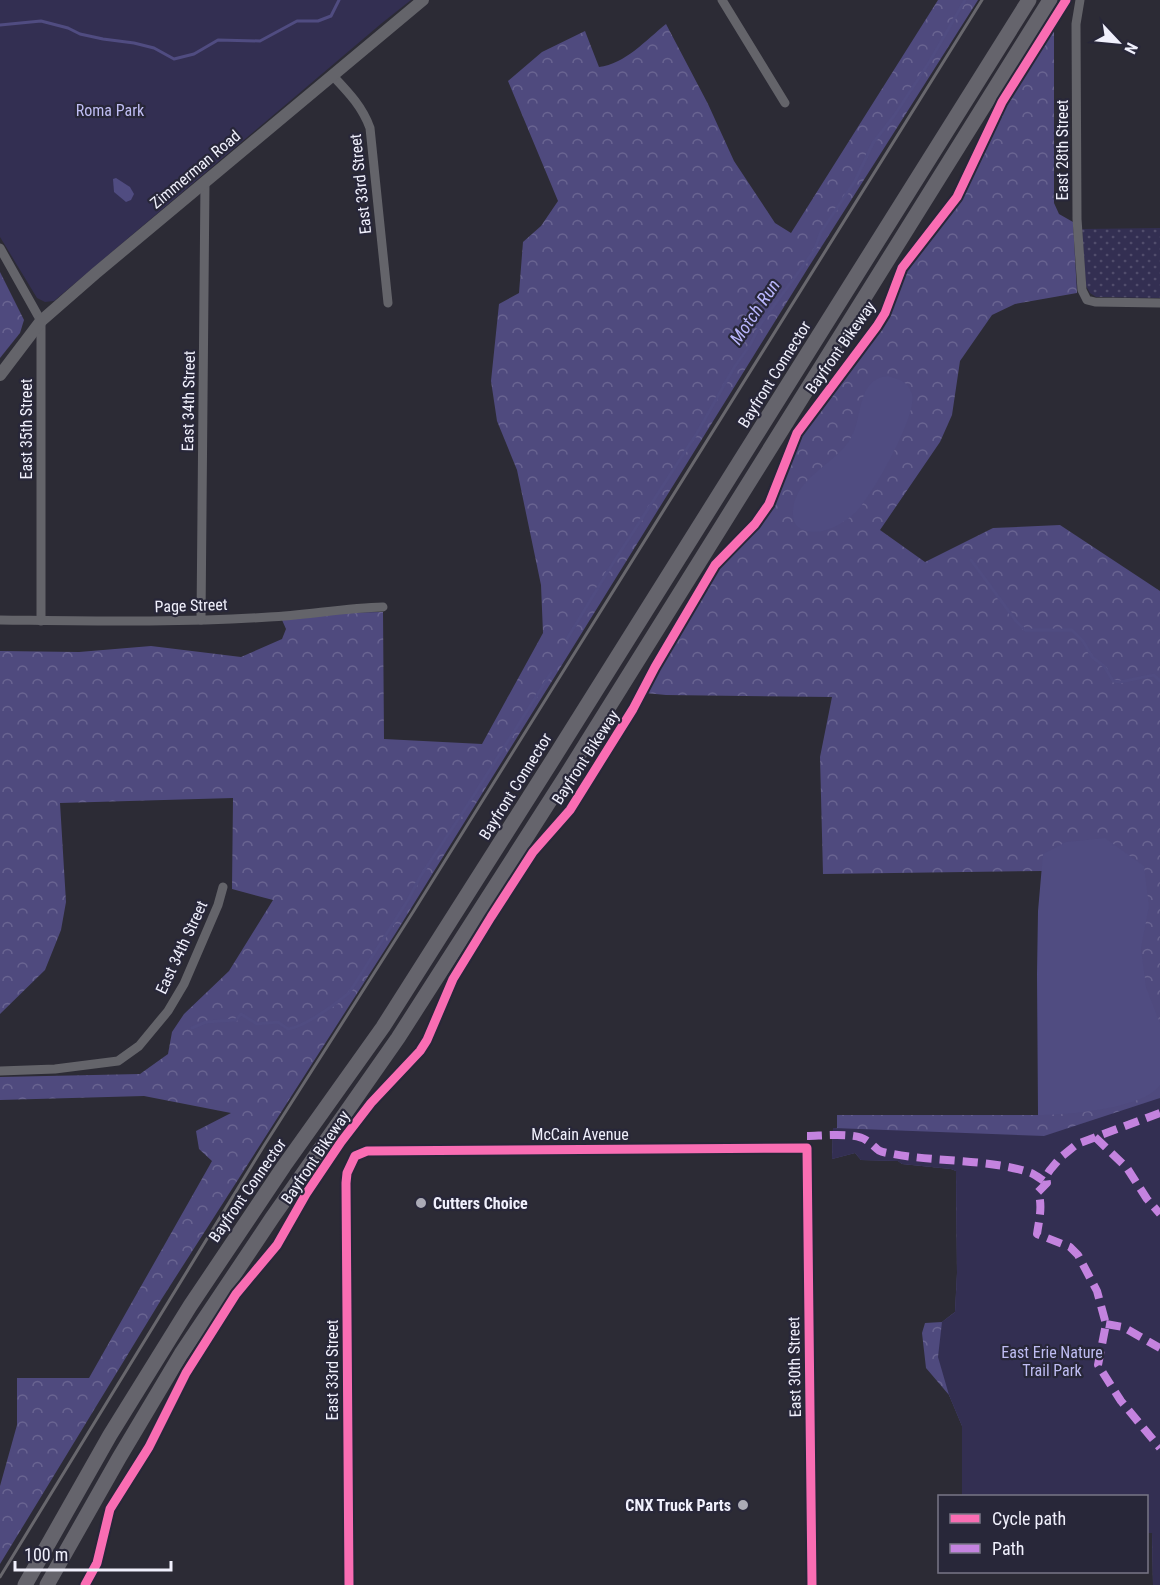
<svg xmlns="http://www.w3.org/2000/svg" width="1160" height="1585" viewBox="0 0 1160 1585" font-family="'Roboto Condensed',sans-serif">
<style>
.grass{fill:url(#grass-dots)}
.forest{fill:url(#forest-crowns)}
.green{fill:#332f52}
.water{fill:#504c81}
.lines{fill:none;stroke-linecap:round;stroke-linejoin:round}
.stream{stroke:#504c81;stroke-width:3}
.minor{stroke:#64646a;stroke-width:9}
.tertiary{stroke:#64646a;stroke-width:12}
.trunk{stroke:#65646c;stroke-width:15}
.rail{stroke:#68676d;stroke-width:3}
.quiet{stroke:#c483df;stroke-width:8;stroke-dasharray:15 8;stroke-linecap:butt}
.cycleway-casing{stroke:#282739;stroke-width:13}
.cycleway{stroke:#f96db3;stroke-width:9}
.poi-dot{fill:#ababb6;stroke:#282739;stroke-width:2}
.labels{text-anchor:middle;stroke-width:4.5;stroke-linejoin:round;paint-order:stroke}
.park-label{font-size:16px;fill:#bfbdf2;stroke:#282739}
.street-label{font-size:16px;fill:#f0f0fc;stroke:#282739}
.poi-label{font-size:16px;font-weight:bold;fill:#f0f0fc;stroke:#282739;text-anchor:start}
.water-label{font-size:18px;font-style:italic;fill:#b9b6fc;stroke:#282739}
</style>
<defs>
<pattern id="grass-dots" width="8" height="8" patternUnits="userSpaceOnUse" patternTransform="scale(1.5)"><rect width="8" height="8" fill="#332f52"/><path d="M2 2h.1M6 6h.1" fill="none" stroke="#514d6c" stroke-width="1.8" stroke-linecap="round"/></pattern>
<pattern id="forest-crowns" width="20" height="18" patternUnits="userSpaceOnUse" patternTransform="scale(1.5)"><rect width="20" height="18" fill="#4f4a7e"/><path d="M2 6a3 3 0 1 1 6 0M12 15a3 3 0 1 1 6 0" fill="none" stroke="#696491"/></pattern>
</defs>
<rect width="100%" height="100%" fill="#2c2b35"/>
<polygon class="grass" points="1160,228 1160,298 1096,297 1090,293 1086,286 1082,229"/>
<g class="forest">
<path d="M 938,0 L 978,0 L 808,268 L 397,931 L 161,1300 L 0,1564 L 0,1486 L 17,1425 L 17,1378 L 89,1378 L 212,1161 L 199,1149 L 196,1131 L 231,1113 L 144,1096 L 0,1100 L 0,1077 L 140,1074 L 168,1054 L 172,1032 L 184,1014 L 229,971 L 273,900 L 232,889 L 233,798 L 60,803 L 66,902 L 61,930 L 45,970 L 0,1014 L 0,651 L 79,652 L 151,646 L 241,657 L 282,639 L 286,629 L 282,620 L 333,613 L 383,612 L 384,739 L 482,744 L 543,633 L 541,585 L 517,470 L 497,421 L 491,381 L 499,304 L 519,293 L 523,242 L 541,226 L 558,201 L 508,81 L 542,52 L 585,31 L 599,67 C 625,64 646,40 666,24 L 708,104 L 734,161 L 775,223 L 791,233 Z"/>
<polygon points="1053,28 1054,31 1054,203 1059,214 1073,222 1077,293 1015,304 992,315 960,361 952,415 940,442 880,530 925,562 993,528 1060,525 1160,591 1160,1585 1153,1585 1152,1533 1147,1533 1146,1496 962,1496 962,1426 949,1395 926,1368 922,1333 925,1323 942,1322 955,1312 957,1273 956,1171 951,1169 902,1164 898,1161 861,1160 855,1153 832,1159 833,1128 837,1128 837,1115 1038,1115 1042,871 823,874 820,757 832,697 666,695 645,693 716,568 760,522 774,500 797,436 873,336 884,320 904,269 959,199 1007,99 1049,29"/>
<polygon points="0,272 24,320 20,333 0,358"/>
</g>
<g class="green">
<polygon points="0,0 411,0 382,23 54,301 45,302 37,298 0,237"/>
<polygon points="1160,1098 1160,1585 1153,1585 1152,1533 1147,1533 1146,1496 962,1496 962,1426 949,1395 938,1357 942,1322 955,1312 957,1273 956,1171 951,1169 902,1164 898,1161 861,1160 855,1153 832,1159 833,1128 1044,1136"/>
</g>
<g class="water">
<polygon points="116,178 130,187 134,194 131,200 126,202 114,192 113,179"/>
<path d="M 888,376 C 899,379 909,382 912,394 C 918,415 872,496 856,512 C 843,524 825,535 807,531 C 798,529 793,524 793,515 C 791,480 832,466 849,441 C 864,420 855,379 888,376 Z"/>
<path d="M 1105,838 L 1144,866 L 1149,906 L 1141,948 L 1146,987 L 1160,1023 L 1160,1085 C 1144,1109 1066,1115 1038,1115 L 1037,974 L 1038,911 L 1043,854 L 1066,842 Z"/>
</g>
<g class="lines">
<g class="stream">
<polyline points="0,25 41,21 68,28 80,34 103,39 134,43 154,48 174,59 194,54 218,40 260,41 297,21 318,21 331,16 339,0"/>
<polyline points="971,560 1016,621 1025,630 1072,630 1083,641 1092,657 1104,666 1113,681 1120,682 1154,675 1160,681"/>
<polyline points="567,639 608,571 697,433 735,366 750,345 761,323 814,251 821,232 855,181 873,143 894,116 930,61 965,0"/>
<path d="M 192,1028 L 206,1022 L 236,1020 L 241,1014 L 257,1024 L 278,1022 L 288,1029 C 307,1026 334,1005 349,993 L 408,900 L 420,877 L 467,806 L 551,673"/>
</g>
<g class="minor">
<polyline points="722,0 785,103"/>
<polyline points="1080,0 1076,24 1077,219 1082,290 1087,300 1095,302 1160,303"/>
<path d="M 332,75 C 348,92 362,106 370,128 L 388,303"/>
<polyline points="0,248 41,321 41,621"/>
<path d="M 0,620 C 90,621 180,623 269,617 C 307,615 345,608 383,607"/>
<polyline points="201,620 205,181"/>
<polyline points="0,1071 55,1069 118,1061 139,1046 168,1011 184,984 218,905 223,887"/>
<polyline points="349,1585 346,1183 347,1173 355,1156 367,1151 807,1148 812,1585"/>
</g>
<polyline class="tertiary" points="0,375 41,321 96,273 423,0"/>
<g class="trunk">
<polyline points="25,1585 110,1435 190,1306 284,1166 383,1027 550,764 1029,0"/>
<polyline points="47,1585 119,1458 181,1354 272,1218 398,1038 567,774 1050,0"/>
</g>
<polyline class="rail" points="0,1577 265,1144 413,912 982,0"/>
<g class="quiet">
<path d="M 1160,1113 L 1077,1144 L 1061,1157 L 1050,1170 L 1046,1176 L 1047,1183 L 1038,1192 C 1043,1206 1039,1220 1037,1234 L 1070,1247 L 1078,1255 L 1097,1291 L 1106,1324 L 1098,1365 L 1121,1401 L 1160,1448"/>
<path d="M 807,1136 C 821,1136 854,1132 866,1140 C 880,1149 873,1151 893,1154 C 936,1162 991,1159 1031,1173 C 1036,1175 1042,1180 1047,1183"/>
<polyline points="1095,1137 1127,1168 1147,1199 1160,1214"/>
<polyline points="1106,1324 1123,1327 1160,1348"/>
</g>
<defs>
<g id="cycleway">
<polyline points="85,1585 97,1563 110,1509 149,1447 186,1373 236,1294 277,1245 306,1194 341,1142 371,1103 420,1051 427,1040 453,979 491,917 533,852 570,810 633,709 655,667 715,565 755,524 769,504 797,433 877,326 885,313 902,268 957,197 1002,102 1066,0"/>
<polyline points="349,1585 346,1183 347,1173 355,1156 367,1151 807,1148 812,1585"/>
</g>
</defs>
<use href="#cycleway" class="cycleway-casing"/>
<use href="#cycleway" class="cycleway"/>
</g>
<g class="poi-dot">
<circle cx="421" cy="1203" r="6"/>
<circle cx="743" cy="1505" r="6"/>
</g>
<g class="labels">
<g class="park-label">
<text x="110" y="116">Roma Park</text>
<text x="1052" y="1358">East Erie Nature<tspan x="1052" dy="18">Trail Park</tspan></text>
</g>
<g class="street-label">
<text transform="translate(1062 150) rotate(-90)" y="6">East 28th Street</text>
<text transform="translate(195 169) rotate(-40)" y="6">Zimmerman Road</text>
<text transform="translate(360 184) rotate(-96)" y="6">East 33rd Street</text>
<text transform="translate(840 347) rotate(-55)" y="6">Bayfront Bikeway</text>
<text transform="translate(774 374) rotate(-58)" y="6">Bayfront Connector</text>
<text transform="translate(188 401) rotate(-89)" y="6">East 34th Street</text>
<text transform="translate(26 429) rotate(-90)" y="6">East 35th Street</text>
<text transform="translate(191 605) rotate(-2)" y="6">Page Street</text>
<text transform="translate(585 757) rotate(-57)" y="6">Bayfront Bikeway</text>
<text transform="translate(515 786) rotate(-58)" y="6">Bayfront Connector</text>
<text transform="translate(181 947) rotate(-65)" y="6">East 34th Street</text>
<text x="580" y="1140">McCain Avenue</text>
<text transform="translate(315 1157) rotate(-56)" y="6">Bayfront Bikeway</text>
<text transform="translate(247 1190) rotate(-55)" y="6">Bayfront Connector</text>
<text transform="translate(794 1367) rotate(-91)" y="6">East 30th Street</text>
<text transform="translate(332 1370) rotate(-90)" y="6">East 33rd Street</text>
</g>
<g class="poi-label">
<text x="433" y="1209">Cutters Choice</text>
<text x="731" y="1511" text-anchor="end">CNX Truck Parts</text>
</g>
<g class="water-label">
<text transform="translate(755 312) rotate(-56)" y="6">Motch Run</text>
</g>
</g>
<rect x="938" y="1495" width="210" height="78" fill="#282739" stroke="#787787" stroke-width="1.5"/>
<rect x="950" y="1514" width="30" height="9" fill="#f96db3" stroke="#787787" stroke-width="1.5"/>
<text x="992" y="1525" font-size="18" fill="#f0f0fc">Cycle path</text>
<rect x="950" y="1544" width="30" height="9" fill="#c483df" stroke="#787787" stroke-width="1.5"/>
<text x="992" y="1555" font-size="18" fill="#f0f0fc">Path</text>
<g transform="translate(1118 42) rotate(116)" stroke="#282739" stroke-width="4.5" paint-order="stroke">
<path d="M0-4.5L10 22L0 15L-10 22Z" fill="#f0f0fc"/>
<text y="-9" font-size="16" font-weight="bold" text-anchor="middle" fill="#f0f0fc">N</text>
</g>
<path d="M15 1561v9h156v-9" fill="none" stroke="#f0f0fc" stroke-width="3"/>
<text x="24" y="1561" font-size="18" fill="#f0f0fc" stroke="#282739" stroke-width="4.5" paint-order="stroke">100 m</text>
</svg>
